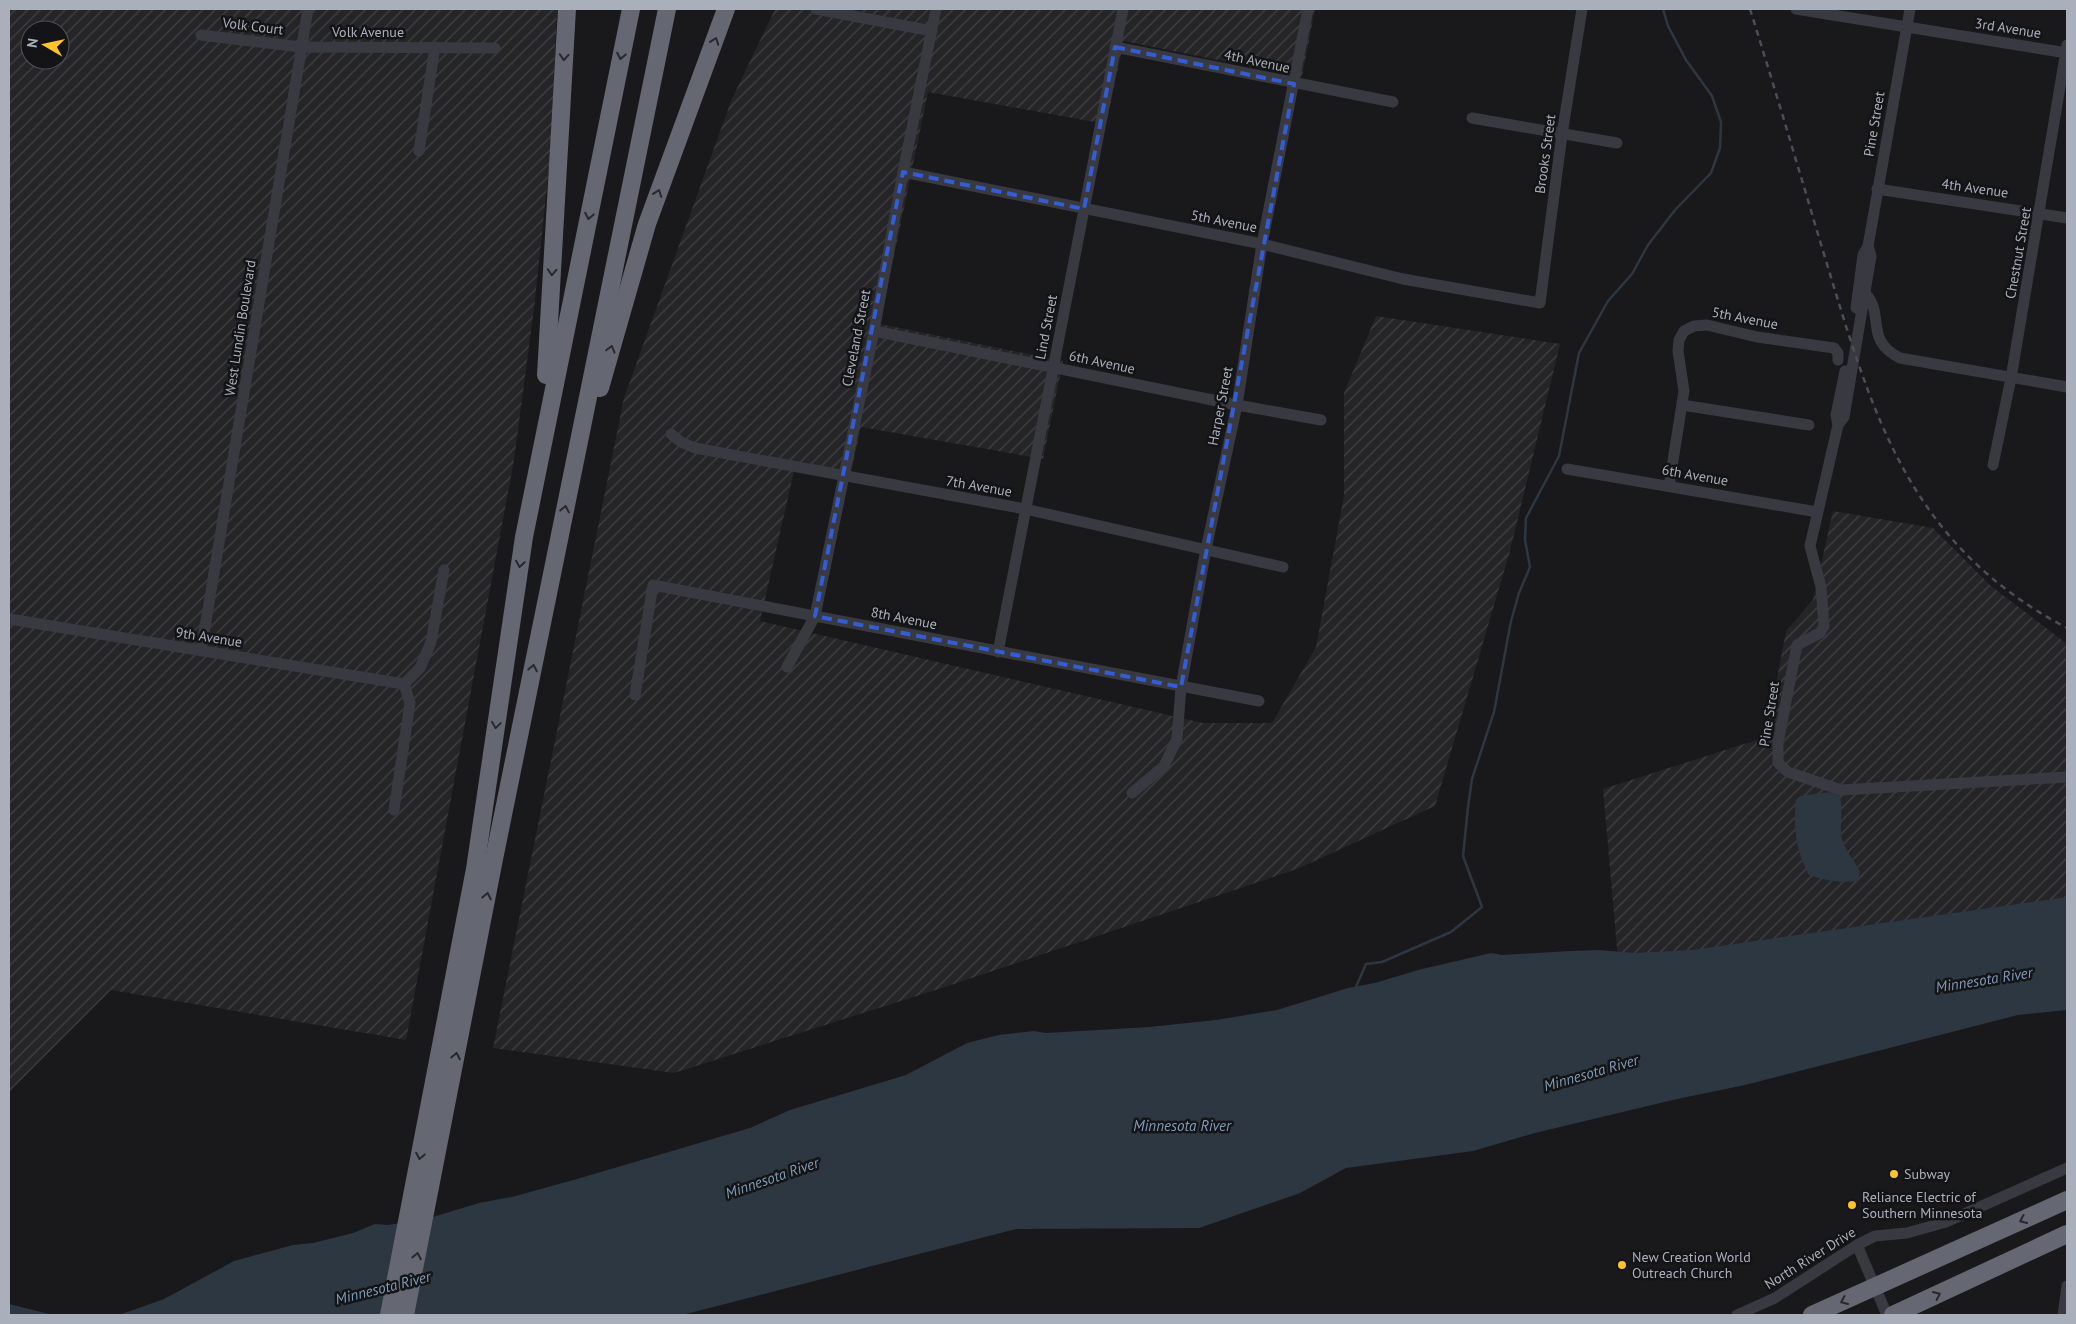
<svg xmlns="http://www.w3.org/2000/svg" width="2076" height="1324" viewBox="0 0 2076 1324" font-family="'PT Sans',sans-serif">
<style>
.industrial{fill:url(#industrial-furrows);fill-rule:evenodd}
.water{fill:#2d3741}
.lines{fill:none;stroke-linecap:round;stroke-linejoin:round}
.stream{stroke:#2d3741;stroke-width:2.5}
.minor{stroke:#393a41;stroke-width:11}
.highway{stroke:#656872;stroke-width:18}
.rail{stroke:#4c4e56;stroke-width:2.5;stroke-dasharray:6 5;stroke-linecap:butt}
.oneway{stroke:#28292d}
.marked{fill:none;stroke:#325dd4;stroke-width:4;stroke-dasharray:10 6;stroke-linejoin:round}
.poi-dot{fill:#ffc32d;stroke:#141416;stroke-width:2}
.labels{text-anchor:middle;stroke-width:5;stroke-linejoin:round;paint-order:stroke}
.street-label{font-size:14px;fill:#aaafbc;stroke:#141416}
.poi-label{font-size:14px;fill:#aaafbc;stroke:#141416;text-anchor:start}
.water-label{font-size:15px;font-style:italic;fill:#7f9bb9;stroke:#141416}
</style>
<defs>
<pattern id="industrial-furrows" width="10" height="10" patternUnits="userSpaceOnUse" patternTransform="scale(1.25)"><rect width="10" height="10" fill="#252528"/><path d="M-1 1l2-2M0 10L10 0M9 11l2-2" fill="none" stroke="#424245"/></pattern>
</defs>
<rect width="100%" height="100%" fill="#19191b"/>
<g class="industrial">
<path d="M 9,9 L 557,9 L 551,149 L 534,308 L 514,460 L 406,1040 L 111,990 L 9,1092 ZM 30,30 L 60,30 L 60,60 L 30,60 Z"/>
<polygon points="775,9 1315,9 1302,77 1124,41 1106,124 928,92 880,324 1063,361 1043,459 861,427 849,482 794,471 760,621 1203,723 1272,723 1316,647 1344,496 1344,393 1376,316 1560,344 1510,551 1435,806 1297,869 942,988 674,1073 493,1048 624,398 731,101"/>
<polygon points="1833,511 1933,528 1991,586 2067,644 2067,931 1619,971 1603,789 1766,737 1786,631 1813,600"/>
</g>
<g class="water">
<path d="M 1831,792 L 1839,793 C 1844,808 1840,819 1841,833 C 1842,848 1855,860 1860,872 L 1858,881 C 1840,883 1826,881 1809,875 C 1796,852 1793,826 1796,800 L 1800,796 Z"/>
<polygon points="2067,897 2067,1010 2018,1015 1745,1085 1677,1099 1535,1133 1473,1151 1346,1168 1300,1193 1199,1228 1016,1229 682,1315 119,1315 164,1299 234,1261 293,1245 313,1243 353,1233 375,1224 387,1225 423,1220 479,1203 512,1197 577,1179 750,1128 790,1110 906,1075 967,1043 999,1035 1034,1031 1046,1033 1149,1027 1216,1020 1277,1010 1348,988 1375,983 1418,970 1491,953 1502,955 1570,951 1599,950 1634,953 1692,950"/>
<polygon points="9,1304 49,1314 66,1315 9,1315"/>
</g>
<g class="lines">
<polyline class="stream" points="1355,989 1366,964 1382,962 1451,932 1482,907 1463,856 1468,807 1472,779 1494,712 1511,621 1519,593 1530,567 1525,540 1526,518 1559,456 1579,353 1608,301 1632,274 1648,245 1675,210 1711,173 1720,148 1721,122 1712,96 1686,60 1668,26 1663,9"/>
<g class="minor">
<polyline points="816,9 932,31"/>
<polyline points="1796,9 2067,53"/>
<polyline points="201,35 301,47 495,48"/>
<polyline points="1115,47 1393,102"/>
<polyline points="1472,118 1617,143"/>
<polyline points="419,151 435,47"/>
<polyline points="903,172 1262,244 1403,279 1540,303 1562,134 1582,9"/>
<polyline points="1877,189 2067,218"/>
<polyline points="1868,246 1871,256 1844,417 1838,425 1810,546 1821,587 1824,626 1820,633 1797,645 1778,743 1778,763 1788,772 1841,790 2067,777"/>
<path d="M 1866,294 C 1885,316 1864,340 1900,358 L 2067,387"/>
<polyline points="1856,308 1863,255 1868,246 1910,9"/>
<polyline points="874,331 1237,405 1321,420"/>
<polyline points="1682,405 1809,425"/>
<polyline points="1838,425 1836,415 1845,371"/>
<polyline points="671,434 681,442 695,448 1025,509 1283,567"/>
<polyline points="1993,465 2011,378 2067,45"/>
<polyline points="1567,469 1817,512"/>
<polyline points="1669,486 1684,391 1678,351 1679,340 1684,331 1694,326 1707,325 1757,337 1834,348 1838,353 1838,360"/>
<polyline points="9,619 404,684"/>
<polyline points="201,651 308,9"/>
<polyline points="998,652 1123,9"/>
<polyline points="787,667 815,616 874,331 903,172 936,9"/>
<polyline points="404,684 420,668 431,642 444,570"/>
<polyline points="635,695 653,585 1259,701"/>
<polyline points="1132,793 1164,766 1177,739 1181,687 1206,549 1237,405 1262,244 1308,9"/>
<polyline points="394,810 410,703 404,684"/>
<polyline points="1857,1245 1887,1315"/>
<polyline points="1737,1315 1775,1298 1857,1245 1875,1236 1907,1233 1946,1222 2067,1168"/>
<polyline points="2063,1315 2067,1286"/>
</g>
<g class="highway">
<polyline points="546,375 567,9"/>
<polyline points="600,388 647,224 726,9"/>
<polyline points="389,1315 475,869 524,537 631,9"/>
<polyline points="405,1315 494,859 667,9"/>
<polyline points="1812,1315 2067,1200"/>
<polyline points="1893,1315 2067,1234"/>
</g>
<path class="rail" d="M 1750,9 C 1775,89 1799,170 1823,251 C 1872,412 1906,543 2067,628"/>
</g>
<defs><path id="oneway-chevron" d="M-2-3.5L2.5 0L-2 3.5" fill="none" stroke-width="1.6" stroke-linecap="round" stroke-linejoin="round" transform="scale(1.25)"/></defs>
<g class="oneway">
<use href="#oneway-chevron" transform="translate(715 41) rotate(-70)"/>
<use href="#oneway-chevron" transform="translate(621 56) rotate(101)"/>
<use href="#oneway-chevron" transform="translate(564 57) rotate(94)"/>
<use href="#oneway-chevron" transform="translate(658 193) rotate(-70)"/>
<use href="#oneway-chevron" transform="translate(589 216) rotate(101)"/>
<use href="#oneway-chevron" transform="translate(552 272) rotate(93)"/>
<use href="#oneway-chevron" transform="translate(611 349) rotate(-74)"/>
<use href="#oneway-chevron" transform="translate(565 509) rotate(-79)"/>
<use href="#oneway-chevron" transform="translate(520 564) rotate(99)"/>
<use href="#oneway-chevron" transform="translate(533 668) rotate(-79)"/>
<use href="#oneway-chevron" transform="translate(496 725) rotate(98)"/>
<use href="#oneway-chevron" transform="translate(487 896) rotate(-79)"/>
<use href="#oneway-chevron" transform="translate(456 1056) rotate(-79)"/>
<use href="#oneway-chevron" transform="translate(420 1156) rotate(101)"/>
<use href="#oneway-chevron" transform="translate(2023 1220) rotate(156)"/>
<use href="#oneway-chevron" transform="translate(417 1256) rotate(-79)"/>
<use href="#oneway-chevron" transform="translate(1937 1295) rotate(-25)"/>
<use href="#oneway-chevron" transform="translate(1844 1301) rotate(156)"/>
</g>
<path class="marked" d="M 1115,47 L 1294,84 L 1181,687 L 815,616 L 903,172 L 1084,209 Z"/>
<g class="poi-dot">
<circle cx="1894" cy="1174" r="5"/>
<circle cx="1852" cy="1205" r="5"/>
<circle cx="1622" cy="1265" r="5"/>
</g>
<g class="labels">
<g class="street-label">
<text transform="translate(253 26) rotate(7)" y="5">Volk Court</text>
<text transform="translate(2008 28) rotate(9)" y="5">3rd Avenue</text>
<text x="368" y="37">Volk Avenue</text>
<text transform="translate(1257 61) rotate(12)" y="5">4th Avenue</text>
<text transform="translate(1874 124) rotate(-80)" y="5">Pine Street</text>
<text transform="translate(1545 154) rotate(-82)" y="5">Brooks Street</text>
<text transform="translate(1975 188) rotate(8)" y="5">4th Avenue</text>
<text transform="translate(1224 221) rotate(11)" y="5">5th Avenue</text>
<text transform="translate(2018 253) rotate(-80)" y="5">Chestnut Street</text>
<text transform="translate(1745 318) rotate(11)" y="5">5th Avenue</text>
<text transform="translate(1046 327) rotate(-79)" y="5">Lind Street</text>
<text transform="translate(240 328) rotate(-81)" y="5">West Lundin Boulevard</text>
<text transform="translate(856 338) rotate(-79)" y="5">Cleveland Street</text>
<text transform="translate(1102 362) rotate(12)" y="5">6th Avenue</text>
<text transform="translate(1220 406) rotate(-79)" y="5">Harper Street</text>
<text transform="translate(1695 475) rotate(10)" y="5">6th Avenue</text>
<text transform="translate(979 486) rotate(10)" y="5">7th Avenue</text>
<text transform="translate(904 618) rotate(11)" y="5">8th Avenue</text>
<text transform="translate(209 637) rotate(9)" y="5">9th Avenue</text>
<text transform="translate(1769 714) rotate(-81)" y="5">Pine Street</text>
<text transform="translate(1810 1258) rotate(-32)" y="5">North River Drive</text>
</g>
<g class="poi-label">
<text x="1904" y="1179">Subway</text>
<text x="1862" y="1202">Reliance Electric of<tspan x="1862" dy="16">Southern Minnesota</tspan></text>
<text x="1632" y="1262">New Creation World<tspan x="1632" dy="16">Outreach Church</tspan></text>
</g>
<g class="water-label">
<text transform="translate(1984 980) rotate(-9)" y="5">Minnesota River</text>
<text transform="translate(1591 1073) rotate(-16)" y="5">Minnesota River</text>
<text x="1182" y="1131">Minnesota River</text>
<text transform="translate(772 1178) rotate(-19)" y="5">Minnesota River</text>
<text transform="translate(383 1288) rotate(-14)" y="5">Minnesota River</text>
</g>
</g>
<rect width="2076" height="1324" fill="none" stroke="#aaafbc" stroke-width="20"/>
<g transform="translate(45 45) rotate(279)"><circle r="24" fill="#141416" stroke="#505258"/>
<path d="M0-4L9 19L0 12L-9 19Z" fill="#ffc32d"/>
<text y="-8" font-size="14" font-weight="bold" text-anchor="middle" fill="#aaafbc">N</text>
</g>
</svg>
